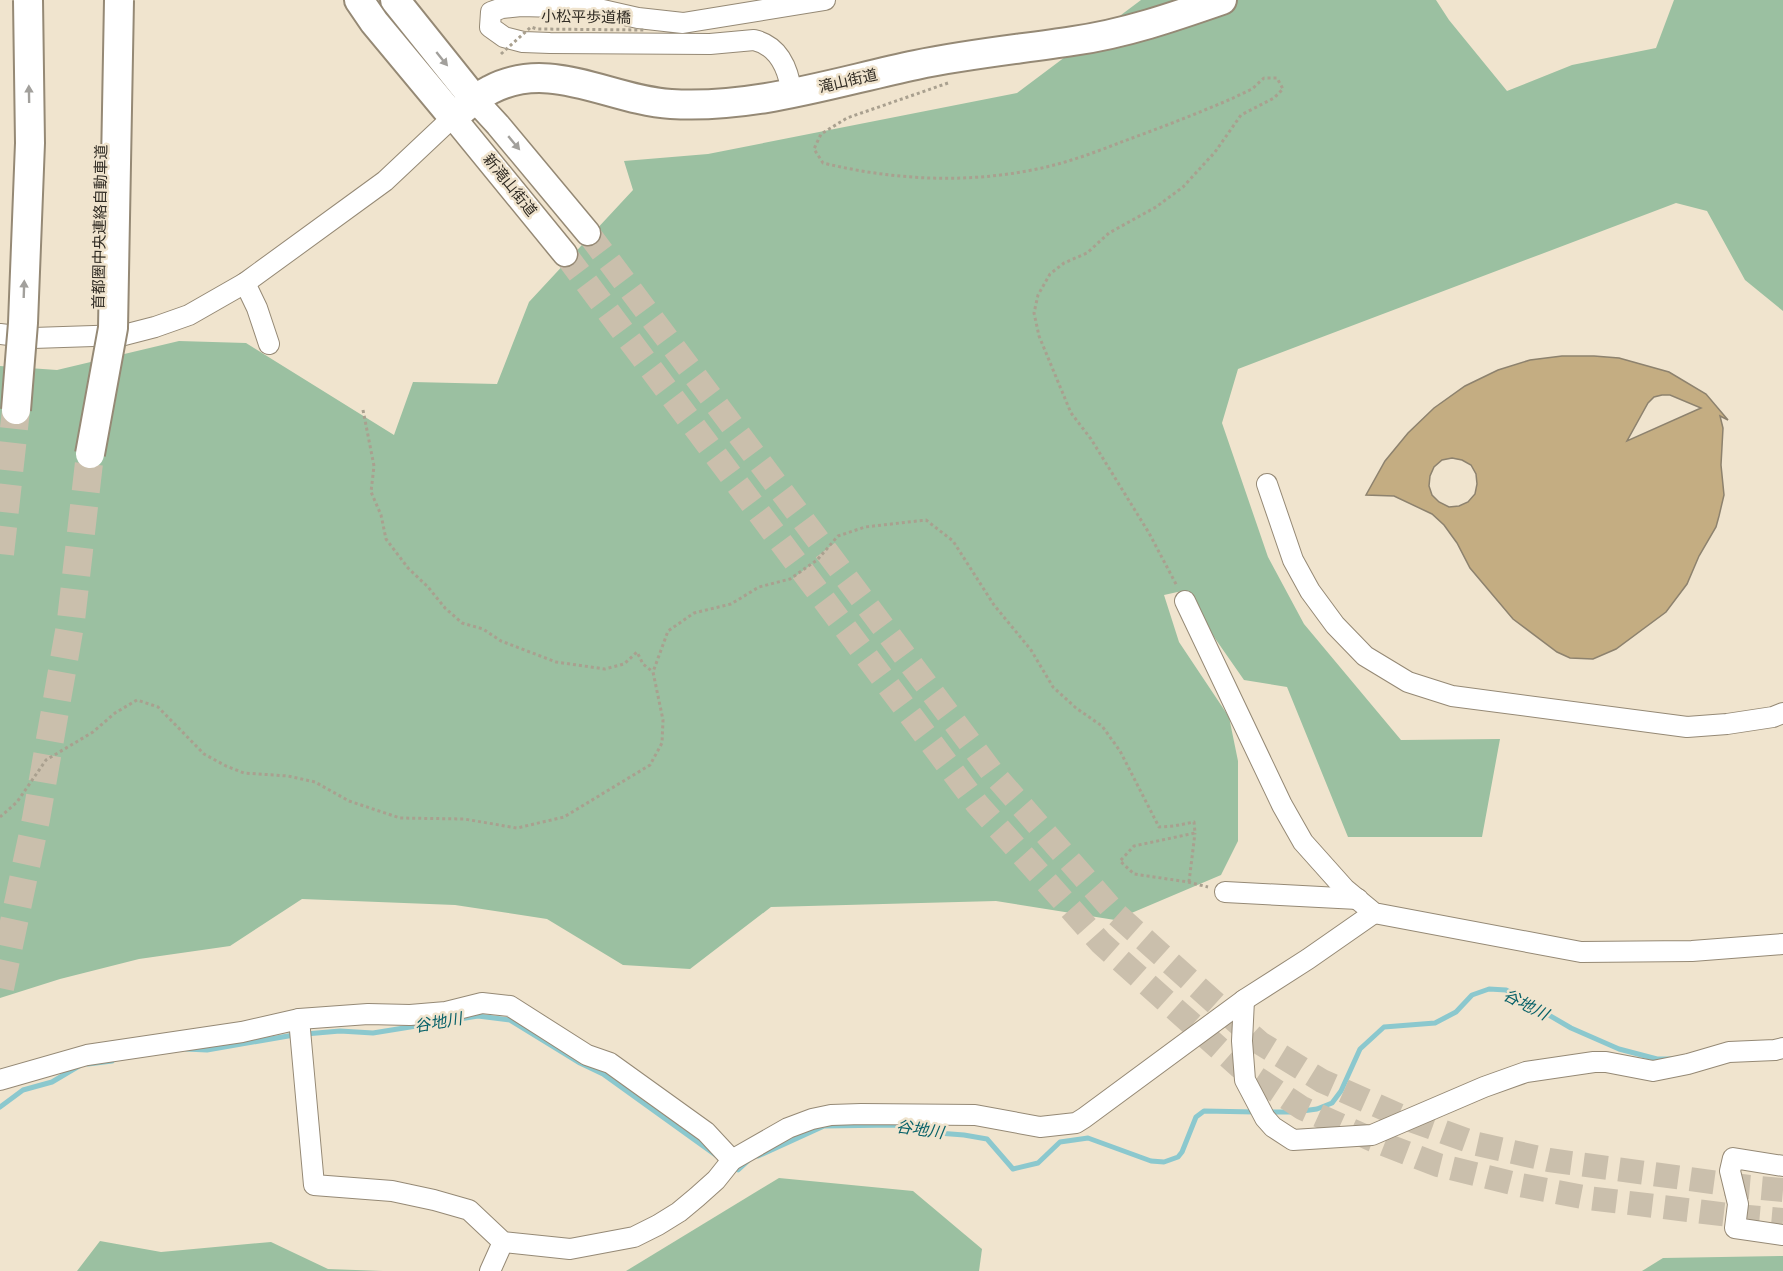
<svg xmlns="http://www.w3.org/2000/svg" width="1783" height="1271" viewBox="0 0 1783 1271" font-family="'Titillium Web','Noto Sans JP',sans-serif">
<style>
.green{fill:#9bc0a1}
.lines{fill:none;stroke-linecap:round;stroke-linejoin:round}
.stream{stroke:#8bc8ce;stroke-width:5}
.building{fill:#c4ad82;stroke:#8d826e;stroke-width:1.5;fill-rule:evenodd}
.major-tunnel{stroke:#cabfac;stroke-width:24;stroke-dasharray:24 12;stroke-linecap:butt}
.highway-tunnel{stroke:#cabfac;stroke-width:28;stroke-dasharray:28 14;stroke-linecap:butt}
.minor-casing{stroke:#958975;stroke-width:22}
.major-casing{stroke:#958975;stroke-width:27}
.highway-casing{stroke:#958975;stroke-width:32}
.path{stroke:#a9a08f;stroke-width:3;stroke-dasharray:3 3;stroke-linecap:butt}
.minor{stroke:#fff;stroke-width:20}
.major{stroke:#fff;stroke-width:24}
.highway{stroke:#fff;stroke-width:28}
.highway-bridge-casing{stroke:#958975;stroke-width:32;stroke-linecap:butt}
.path-bridge{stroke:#a9a08f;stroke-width:3;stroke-dasharray:3 3;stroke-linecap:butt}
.highway-bridge{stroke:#fff;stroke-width:28}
.oneway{fill:#a2a09c}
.labels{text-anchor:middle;stroke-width:5;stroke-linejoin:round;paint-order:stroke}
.street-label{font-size:15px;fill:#312c24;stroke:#f0e4ce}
.water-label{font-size:16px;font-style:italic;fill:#086168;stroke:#f0e4ce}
</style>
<rect width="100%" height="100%" fill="#f0e4ce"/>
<g class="green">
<polygon points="1141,0 1436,0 1449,20 1507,91 1572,65 1656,48 1674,0 1783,0 1783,311 1745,280 1707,211 1676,203 1238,369 1222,423 1268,557 1304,624 1401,740 1500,739 1482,837 1348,837 1287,687 1244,680 1182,591 1164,595 1179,642 1229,717 1238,761 1238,841 1221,875 1115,920 996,901 771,907 690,969 623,965 547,919 455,905 302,899 230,946 139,959 60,979 0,998 0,366 57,370 179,341 246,343 394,435 413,382 497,384 529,302 633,190 624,161 708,154 1017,93"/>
<polygon points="779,1178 913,1191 982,1249 979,1271 626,1271"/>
<polygon points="100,1241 161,1252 271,1242 328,1269 383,1271 77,1271"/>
<polygon points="1783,1256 1783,1271 1642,1271 1663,1258"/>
</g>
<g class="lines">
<g class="stream">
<polyline points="186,1049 207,1050 294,1035 340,1031 373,1033 478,1016 510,1020 580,1063 603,1074 717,1156"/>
<polyline points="88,1064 112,1061"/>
<polyline points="0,1107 23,1090 52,1082 79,1066"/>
<polyline points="1268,1112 1295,1112 1317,1109 1332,1103 1341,1091 1360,1049 1384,1027 1435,1023 1456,1012 1472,995 1489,989 1506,990 1571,1028 1619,1049 1657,1059 1671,1059"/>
<polyline points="758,1156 824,1126 894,1125 925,1132 964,1135 987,1139 1013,1169 1038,1163 1060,1142 1088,1138 1151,1161 1164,1162 1178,1157 1182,1152 1196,1117 1204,1111 1255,1112"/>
<polyline points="732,1166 738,1170 750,1159"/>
</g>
</g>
<path class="building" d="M 1562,356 L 1594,356 L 1619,358 L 1669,372 L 1706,394 L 1728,420 L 1720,416 L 1723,428 L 1721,465 L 1724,495 L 1719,516 L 1716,527 L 1699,556 L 1687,584 L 1666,612 L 1616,649 L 1593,659 L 1570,658 L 1557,652 L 1513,619 L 1470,568 L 1457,543 L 1444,525 L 1432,514 L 1394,496 L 1366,495 L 1385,461 L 1408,433 L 1434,408 L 1465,386 L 1498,370 L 1530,360 ZM 1662,395 L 1670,395 L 1701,408 L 1627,441 L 1648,403 L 1654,397 ZM 1452,458 L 1462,460 L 1471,465 L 1476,474 L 1477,484 L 1475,494 L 1468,502 L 1459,506 L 1449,507 L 1439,502 L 1432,495 L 1429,486 L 1430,476 L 1434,467 L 1442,460 Z"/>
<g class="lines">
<g class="major-tunnel">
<polyline points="588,233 991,771 1117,915 1260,1043 1322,1081 1405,1118 1477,1144 1549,1160 1749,1187 1783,1190"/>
<polyline points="565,254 977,804 1101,943 1240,1067 1302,1108 1373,1140 1438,1165 1520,1185 1588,1198 1737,1216 1783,1220"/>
</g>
<g class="highway-tunnel">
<polyline points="0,554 16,410"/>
<polyline points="0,988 36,819 71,620 90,454"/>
</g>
<defs>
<g id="minor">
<path d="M 792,95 C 789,71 780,46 754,40 L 710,44 L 550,43 L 523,42 L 504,37 L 490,27 L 491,12 L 502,8 L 521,6 L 594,8 L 638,18 L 683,23 L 825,0"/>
<polyline points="245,283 257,308 269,344"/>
<polyline points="0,334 33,338 124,335 155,327 189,315 245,283 385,181 453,117"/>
<polyline points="1267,484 1293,560 1310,591 1335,625 1365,656 1408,682 1452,696 1687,727 1727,724 1773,717 1783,713"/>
<polyline points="1185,601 1282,805 1303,842 1345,889 1374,913 1581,952 1692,951 1783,944"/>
<polyline points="1225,892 1358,899"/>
<polyline points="1244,1000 1242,1041 1245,1080 1265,1118 1273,1127 1293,1140 1372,1135 1484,1087 1526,1072 1594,1062 1606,1062 1653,1071 1688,1064 1729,1052 1775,1050 1783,1048"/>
<polyline points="299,1019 314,1185 392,1191 434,1200 469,1210 503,1242 570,1249 634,1237 658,1225 679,1212 697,1197 716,1180 732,1160 788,1128 812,1119 831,1115 861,1114 975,1115 1040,1127 1076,1123 1084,1118 1244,1000 1308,959 1374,913"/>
<polyline points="0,1080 87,1055 242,1032 299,1019 368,1014 410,1015 446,1012 482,1003 510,1006 587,1055 610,1063 706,1132 732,1160"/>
<polyline points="1783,1166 1733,1158 1730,1171 1738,1204 1735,1228 1783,1235"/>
<polyline points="490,1271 503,1242"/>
</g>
<g id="major">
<polyline points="475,100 498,125 588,233"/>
<polyline points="453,117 565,254"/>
</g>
<g id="highway">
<path d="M 359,0 L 374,22 L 453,117 C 465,108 476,97 490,90 C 550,58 609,100 671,104 C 755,109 835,82 916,65 C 968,54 1021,49 1073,41 C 1124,34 1173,17 1222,0"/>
<polyline points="395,0 475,100"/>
</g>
</defs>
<use href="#minor" class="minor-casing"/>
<use href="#major" class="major-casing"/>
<use href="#highway" class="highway-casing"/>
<g class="path">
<path d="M 948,83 L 847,118 L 821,134 L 814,149 L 823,163 C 894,180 965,184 1037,169 C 1067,163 1096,152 1124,141 C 1160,128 1196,114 1231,99 L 1252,89 L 1264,78 L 1277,78 L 1283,89 L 1274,98 L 1241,115 L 1215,152 L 1183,187 L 1156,207 L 1109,233 L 1087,253 L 1064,263 L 1050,274 L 1038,295 L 1034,313 L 1039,336 L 1071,413 L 1091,439 L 1149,533 L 1177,586"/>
<polyline points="363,410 374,466 371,492 381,515 386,539 408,568 428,587 445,608 462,623 483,629 501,641 556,662 605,669 624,664 637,652 643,664 653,672"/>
<polyline points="0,817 17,802 46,760 93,732 115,713 137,700 158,707 204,754 226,766 244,773 288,776 315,782 349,801 400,818 464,819 517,828 564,817 650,765 662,743 663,720 653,672 668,631 694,613 731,604 759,587 790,579 817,560 838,536 865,527 926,520 953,541 994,605 1031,650 1053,687 1076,708 1102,726 1120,751 1159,827 1174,826 1194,822 1195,833 1134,846 1120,861 1134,874 1188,882 1208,887"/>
<polyline points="1189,882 1195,833"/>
</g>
<use href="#minor" class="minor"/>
<use href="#major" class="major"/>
<use href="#highway" class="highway"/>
<defs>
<g id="highway-bridge">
<polyline points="16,410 23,323 30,143 28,0"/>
<polyline points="90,454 113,328 119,0"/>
</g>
</defs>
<use href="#highway-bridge" class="highway-bridge-casing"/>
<polyline class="path-bridge" points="501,54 531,27 537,29 644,30"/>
<use href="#highway-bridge" class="highway-bridge"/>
</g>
<defs><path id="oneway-solid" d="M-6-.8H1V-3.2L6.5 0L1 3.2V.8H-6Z" transform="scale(1.5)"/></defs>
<g class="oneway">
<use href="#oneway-solid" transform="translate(442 59) rotate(51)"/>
<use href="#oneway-solid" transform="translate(29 94) rotate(-91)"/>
<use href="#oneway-solid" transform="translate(514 143) rotate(50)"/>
<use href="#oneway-solid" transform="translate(24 289) rotate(-88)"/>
</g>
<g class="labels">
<g class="street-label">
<text transform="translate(586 17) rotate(1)" y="5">小松平歩道橋</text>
<text transform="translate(848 81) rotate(-13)" y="5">滝山街道</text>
<text transform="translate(510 185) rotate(51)" y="5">新滝山街道</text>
<text transform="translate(100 227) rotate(-89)" y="5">首都圏中央連絡自動車道</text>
</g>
<g class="water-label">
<text transform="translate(1526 1004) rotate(27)" y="6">谷地川</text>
<text transform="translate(438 1022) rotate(-10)" y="6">谷地川</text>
<text transform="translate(920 1129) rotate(8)" y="6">谷地川</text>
</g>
</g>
</svg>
